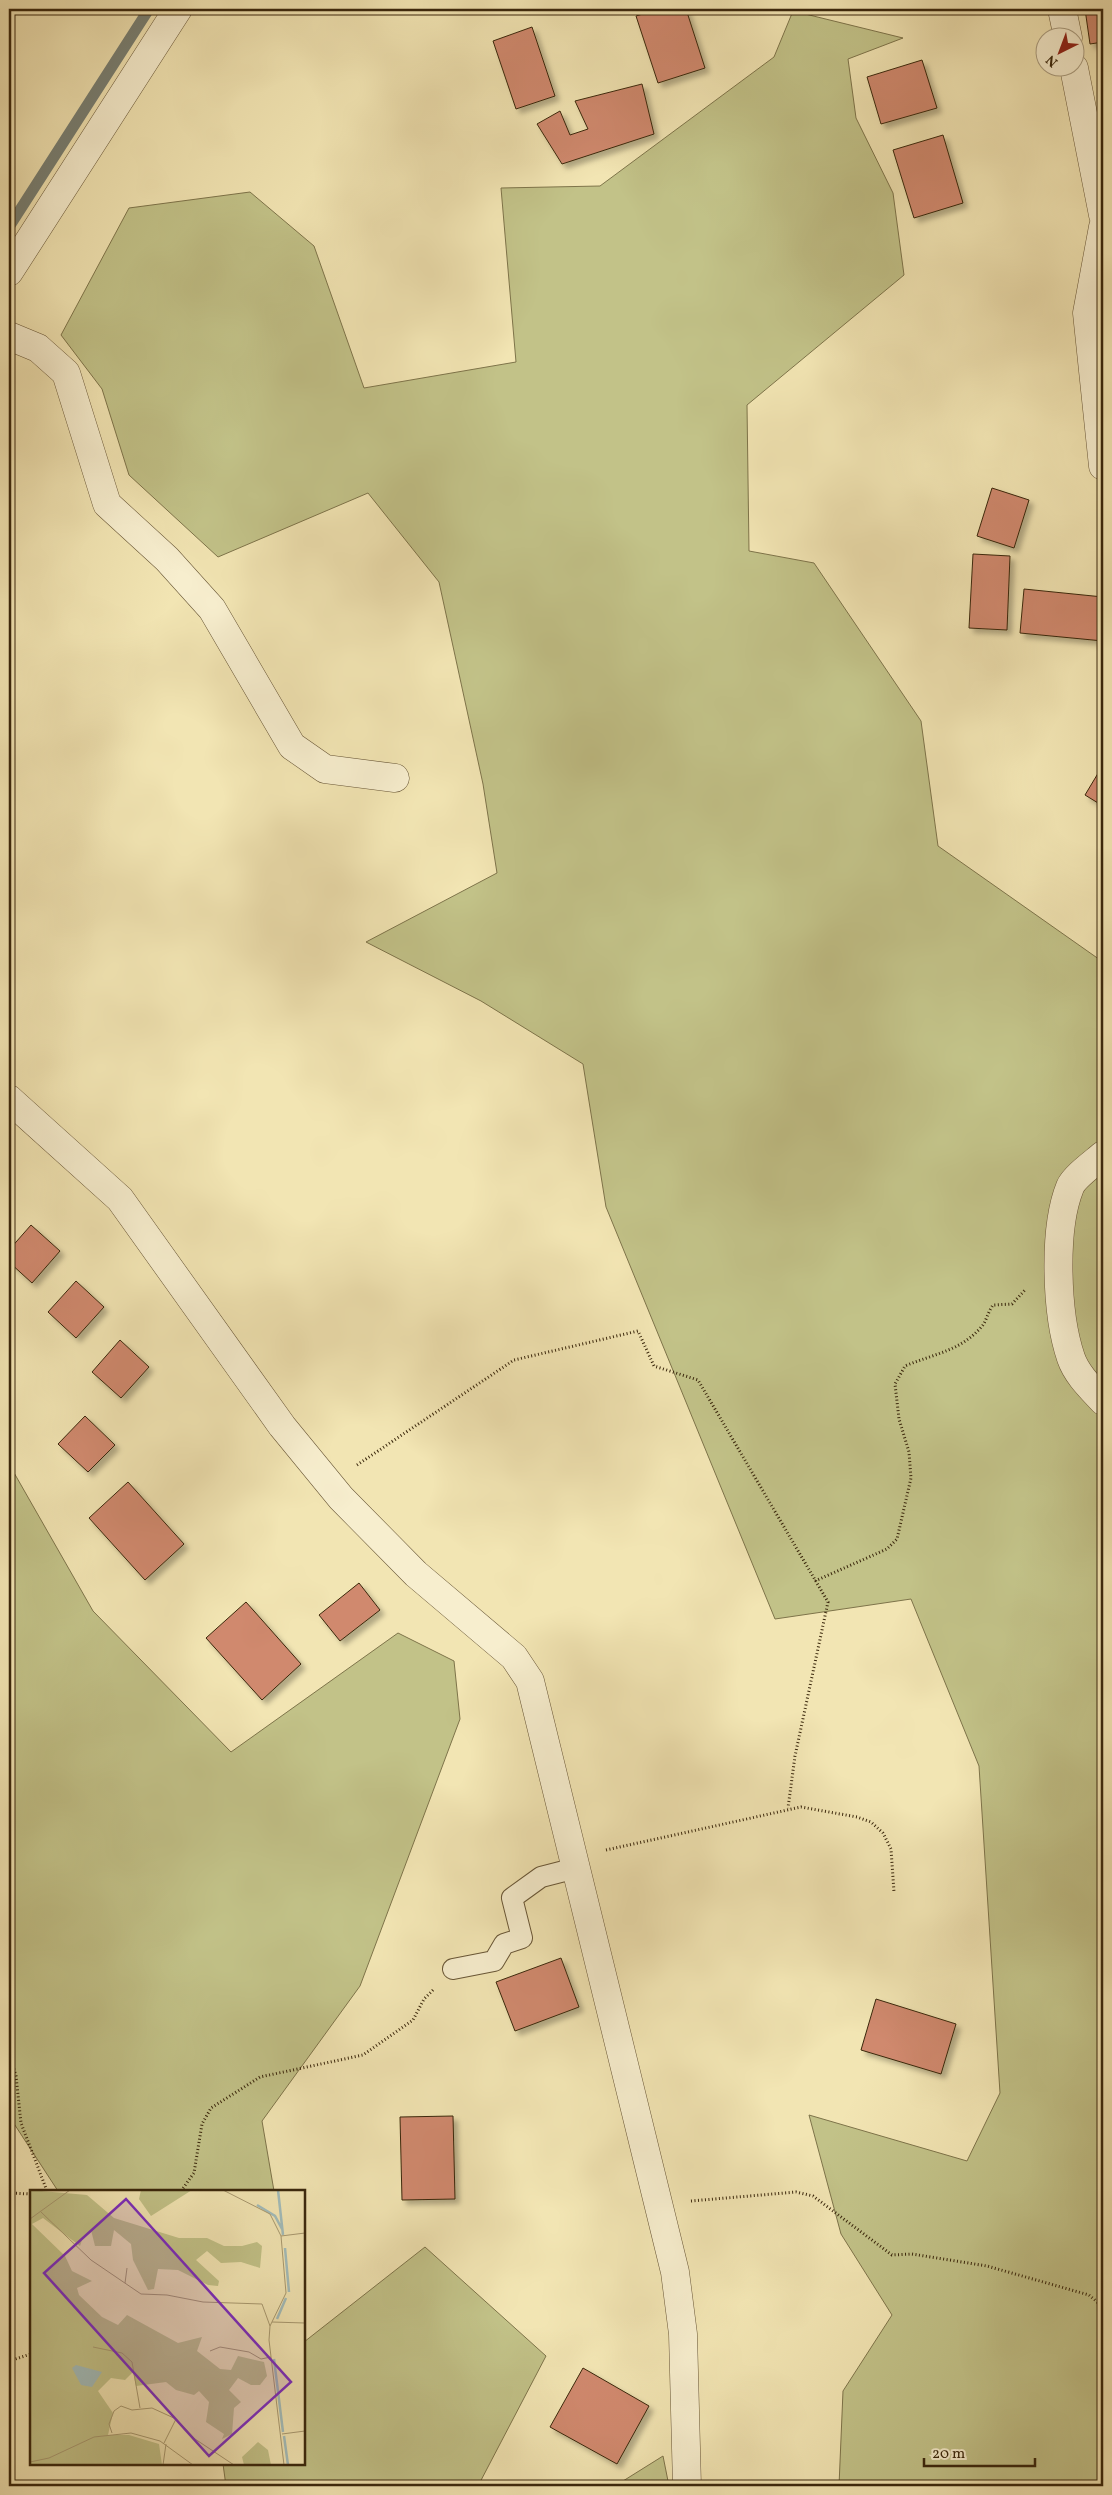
<svg xmlns="http://www.w3.org/2000/svg" width="1112" height="2495" viewBox="0 0 1112 2495" font-family="Vollkorn,serif">
<style>
.green{fill:#c2c288;stroke:#7e744a}
.lines{fill:none;stroke-linecap:round;stroke-linejoin:round}
.stream{stroke:#788074;stroke-width:11}
.building{fill:#d0896e;stroke:#3a270c;filter:url(#shadow)}
.lane-casing{stroke:#685636;stroke-width:22}
.street-casing{stroke:#685636;stroke-width:29}
.path{stroke:#3a270c;stroke-width:3;stroke-dasharray:1 2.5;stroke-linecap:butt}
.lane{stroke:#f7eece;stroke-width:20}
.street{stroke:#f7eece;stroke-width:28}
.inset-river{fill:none;stroke:#a2bcba;stroke-width:2.5}
.inset-road{fill:none;stroke:#a89970;stroke-width:1}
.view{fill:#7b2cbf;fill-opacity:0.15;stroke:#7b2cbf;stroke-width:2.5}
.inset-edge{fill:none;stroke:#3a270c;stroke-width:2.5}
</style>
<defs>
<filter id="shadow"><feDropShadow dx="4.5" dy="4.5" stdDeviation="2.5" flood-color="#0004"/></filter>
</defs>
<rect width="100%" height="100%" fill="#f2e5b3"/>
<filter id="stains"><feTurbulence type="fractalNoise" baseFrequency=".004" numOctaves="4"/><feColorMatrix values="0 0 0 0 .2 0 0 0 0 .09 0 0 0 0 .02 0 0 0 .5 -.17"/></filter>
<radialGradient id="worn" r=".72"><stop offset=".6" stop-color="#630" stop-opacity="0"/><stop offset="1" stop-color="#630" stop-opacity=".3"/></radialGradient>
<g class="green">
<polygon points="793,11 903,38 848,59 856,118 893,193 904,275 747,405 749,551 814,563 921,721 938,846 1103,962 1103,2486 839,2486 843,2391 892,2315 841,2234 809,2115 967,2161 1000,2093 979,1766 911,1599 775,1619 606,1207 583,1064 481,1001 366,942 497,873 483,784 439,582 368,493 218,557 129,475 102,389 61,335 129,208 250,192 314,246 364,388 516,362 501,188 600,186 774,57"/>
<polygon points="9,1454 13,1471 93,1611 231,1752 398,1633 454,1661 460,1719 360,1986 262,2121 274,2191 58,2191 9,2116"/>
<polygon points="425,2247 546,2356 478,2486 226,2486 223,2464 304,2464 304,2342"/>
<polygon points="663,2456 669,2486 615,2486"/>
</g>
<g class="lines">
<polyline class="stream" points="9,227 149,9"/>
</g>
<g class="building">
<polygon points="659,9 686,9 705,68 658,83 636,16"/>
<polygon points="1085,9 1103,9 1103,42 1090,44"/>
<polygon points="532,27 555,96 516,109 493,41"/>
<polygon points="922,60 937,108 881,124 867,77"/>
<polygon points="642,84 654,134 562,164 537,124 560,111 570,135 588,129 575,101"/>
<polygon points="943,135 963,203 914,218 893,150"/>
<polygon points="992,488 1029,500 1014,548 977,536"/>
<polygon points="973,554 1010,556 1007,630 969,628"/>
<polygon points="1024,589 1103,597 1103,641 1020,633"/>
<polygon points="1103,765 1103,806 1085,795"/>
<polygon points="31,1225 60,1251 32,1283 9,1262 9,1250"/>
<polygon points="76,1281 104,1307 76,1338 48,1312"/>
<polygon points="120,1340 149,1367 121,1398 92,1372"/>
<polygon points="85,1416 115,1445 88,1472 58,1444"/>
<polygon points="128,1482 184,1544 145,1580 89,1518"/>
<polygon points="359,1583 380,1610 340,1641 319,1615"/>
<polygon points="246,1602 301,1664 262,1700 206,1638"/>
<polygon points="561,1958 579,2007 515,2031 496,1982"/>
<polygon points="876,1999 956,2024 941,2074 861,2050"/>
<polygon points="453,2116 455,2199 402,2200 400,2117"/>
<polygon points="583,2368 649,2406 617,2464 550,2427"/>
</g>
<g class="lines">
<defs>
<polyline id="lane" points="453,1969 494,1961 504,1944 522,1938 512,1898 541,1877 576,1868"/>
<g id="street">
<polyline points="1062,9 1068,38"/>
<polyline points="1074,68 1103,215"/>
<polyline points="1103,227 1087,313 1103,466"/>
<polyline points="9,272 178,9"/>
<polyline points="9,336 38,348 66,373 107,504 167,559 212,609 292,746 325,769 395,778"/>
<polyline points="9,1099 120,1199 282,1426 341,1498 416,1574 514,1657 530,1681 675,2272 683,2334 687,2486"/>
<path d="M 1103,1155 C 1095,1162 1074,1177 1070,1187 C 1053,1229 1056,1314 1071,1358 C 1077,1375 1091,1388 1103,1401"/>
</g>
</defs>
<use href="#lane" class="lane-casing"/>
<use href="#street" class="street-casing"/>
<g class="path">
<polyline points="357,1465 514,1360 638,1331 654,1366 698,1380 828,1602 795,1756 788,1808"/>
<path d="M 815,1581 L 887,1549 L 897,1539 L 911,1478 L 909,1452 L 899,1419 L 895,1384 L 905,1366 C 933,1354 962,1351 983,1325 C 986,1321 988,1312 993,1305 L 1012,1304 L 1025,1290"/>
<polyline points="606,1850 801,1807 857,1817 871,1822 883,1833 891,1849 894,1892"/>
<polyline points="9,2052 16,2076 21,2123 47,2191"/>
<polyline points="181,2191 194,2173 202,2124 211,2108 260,2077 363,2055 413,2020 424,1999 434,1989"/>
<polyline points="9,2193 31,2194"/>
<polyline points="691,2201 796,2192 813,2196 892,2255 912,2254 987,2266 1089,2295 1103,2307"/>
<polyline points="9,2361 31,2354"/>
</g>
<use href="#lane" class="lane"/>
<use href="#street" class="street"/>
</g>
<g transform="translate(30 2190)">
<rect width="275" height="275" fill="#f2e5b3"/>
<path d="M 0,0 L 57,5 L 84,28 L 149,48 L 177,48 L 194,56 L 212,56 L 227,52 L 232,56 L 230,78 L 211,72 L 191,73 L 177,61 L 166,70 L 189,91 L 188,96 L 178,95 L 148,80 L 128,79 L 124,99 L 118,100 L 103,70 L 101,54 L 84,40 L 81,56 L 65,56 L 61,40 L 53,47 L 50,56 L 13,28 L 2,34 L 35,66 L 42,81 L 62,91 L 47,98 L 49,105 L 72,127 L 88,135 L 97,125 L 148,153 L 172,147 L 167,161 L 190,179 L 201,180 L 208,166 L 234,172 L 237,186 L 230,195 L 221,195 L 208,188 L 199,200 L 211,212 L 204,218 L 202,244 L 192,249 L 194,244 L 176,232 L 179,212 L 169,201 L 164,205 L 146,200 L 136,192 L 106,196 L 103,182 L 95,190 L 81,188 L 68,201 L 83,223 L 78,245 L 99,245 L 129,254 L 132,275 L 0,275 ZM 111,0 L 162,0 L 121,26 L 109,9 ZM 228,252 L 238,260 L 241,275 L 214,275 L 212,267 Z" fill="#c2c288"/>
<path d="M 46,175 L 72,182 L 62,197 L 51,195 L 42,178 Z" fill="#a2bcba"/>
<path class="inset-river" d="M 248,0 L 253,45M 227,15 L 245,26 L 252,39M 255,58 L 259,102M 247,129 L 256,108M 244,169 L 253,242M 254,246 L 258,275"/>
<path class="inset-road" d="M 193,0 L 240,24 L 251,46 L 256,103 L 240,136 L 239,150 L 254,275M 11,22 L 61,70 L 111,104 L 137,105 L 173,112 L 232,114 L 240,136M 0,29 L 40,0M 251,46 L 275,43M 95,93 L 97,78M 242,132 L 275,133M 63,157 L 92,163 L 102,172 L 110,218M 180,161 L 190,157 L 219,162 L 231,169 L 241,167M 82,243 L 79,234 L 84,221 L 91,216 L 102,220 L 122,218 L 146,229 L 165,249 L 204,275M 252,244 L 275,241M 134,253 L 146,229M 0,272 L 19,268 L 64,247 L 101,243 L 130,251 L 163,275M 133,275 L 136,254"/>
<path class="view" d="M 96,9 L 261,192 L 179,266 L 14,83 Z"/>
<rect width="275" height="275" class="inset-edge"/>
</g>
<rect width="1112" height="2495" fill="none" stroke="#f2e5b3" stroke-width="30"/>
<rect x="10" y="10" width="1092" height="2475" fill="none" stroke="#3a270c" stroke-width="2.5"/>
<rect x="15" y="15" width="1082" height="2465" fill="none" stroke="#3a270c"/>
<g transform="translate(1060 52) rotate(222)"><circle r="24" fill="#f7eece" stroke="#ab9e80"/>
<path d="M0-4L9 19L0 12L-9 19Z" fill="#8f2418"/>
<text y="-8" font-size="14" font-weight="bold" text-anchor="middle" fill="#3a270c">N</text>
</g>
<path d="M924 2458v8h111v-8" fill="none" stroke="#3a270c" stroke-width="2.5"/>
<text x="932" y="2458" font-size="15" fill="#3a270c" stroke="#f7eece" stroke-width="4" paint-order="stroke">20 m</text>
<rect width="100%" height="100%" filter="url(#stains)"/>
<rect width="100%" height="100%" fill="url(#worn)"/>
</svg>
